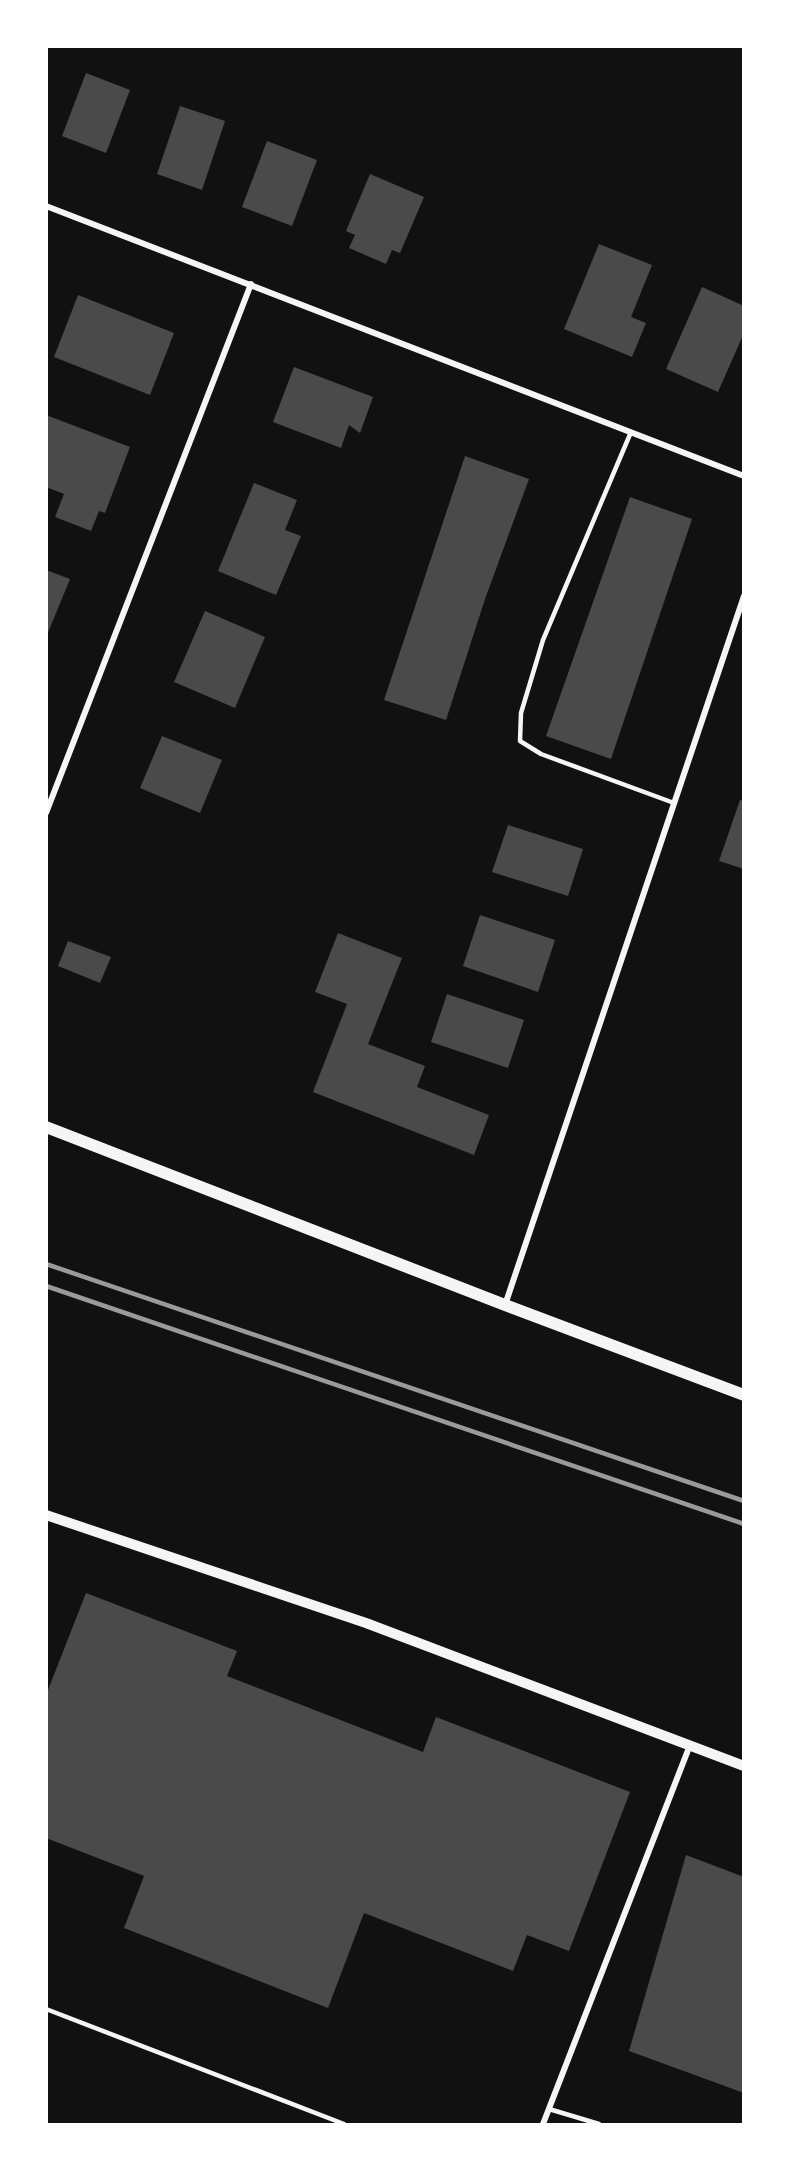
<svg xmlns="http://www.w3.org/2000/svg" width="790" height="2171" viewBox="0 0 790 2171" font-family="Signika,sans-serif">
<style>
.building{fill:#4a4a4a}
.lines{fill:none;stroke-linecap:round;stroke-linejoin:round}
.service{stroke:#f5f5f5;stroke-width:4.5}
.minor{stroke:#f5f5f5;stroke-width:6}
.tertiary{stroke:#f5f5f5;stroke-width:10}
.secondary{stroke:#f5f5f5;stroke-width:12}
.rail{stroke:#9a9a9a;stroke-width:4.5}
</style>
<rect width="100%" height="100%" fill="#111"/>
<g class="building">
<polygon points="86,73 130,90 106,153 62,136"/>
<polygon points="180,106 225,121 202,190 157,174"/>
<polygon points="267,141 317,160 292,226 242,207"/>
<polygon points="370,174 424,197 400,253 392,250 386,264 349,248 355,235 346,231"/>
<polygon points="599,244 652,265 631,317 646,323 632,357 564,329"/>
<polygon points="702,287 744,306 744,333 718,392 666,369"/>
<polygon points="78,295 174,333 150,395 54,357"/>
<polygon points="294,367 373,397 360,433 349,425 341,448 273,422"/>
<polygon points="46,415 130,447 105,513 99,511 91,531 55,517 64,494 46,487"/>
<polygon points="465,456 529,479 485,599 446,720 384,700"/>
<polygon points="254,483 297,500 285,530 301,536 276,595 218,571"/>
<polygon points="630,497 692,519 611,759 546,736"/>
<polygon points="46,570 70,579 47,635 46,635"/>
<polygon points="205,611 265,637 235,708 174,682"/>
<polygon points="162,736 222,760 200,813 140,788"/>
<polygon points="740,800 744,801 744,869 719,861"/>
<polygon points="508,825 583,849 568,896 492,872"/>
<polygon points="480,915 555,940 538,992 463,966"/>
<polygon points="338,933 402,958 368,1044 425,1066 417,1087 489,1115 474,1155 313,1092 347,1004 315,992"/>
<polygon points="68,941 111,957 100,983 58,966"/>
<polygon points="447,994 524,1020 508,1068 431,1042"/>
<polygon points="86,1593 237,1651 227,1676 423,1752 436,1717 630,1792 569,1951 527,1935 513,1971 364,1913 328,2008 124,1928 144,1876 46,1838 46,1695"/>
<polygon points="686,1855 744,1877 744,2093 629,2051"/>
</g>
<g class="lines">
<g class="service">
<polyline points="631,432 543,640 521,713 520,741 541,754 674,803"/>
<polyline points="46,2009 344,2124"/>
<polyline points="549,2109 599,2124"/>
</g>
<g class="minor">
<polyline points="46,206 744,476"/>
<polyline points="46,813 251,284"/>
<polyline points="505,1305 744,596"/>
<polyline points="543,2124 690,1745"/>
</g>
<polyline class="tertiary" points="46,1515 366,1623 744,1766"/>
<polyline class="secondary" points="46,1127 505,1305 744,1395"/>
<g class="rail">
<polyline points="46,1264 744,1501"/>
<polyline points="46,1286 744,1524"/>
</g>
</g>
<rect width="790" height="2171" fill="none" stroke="#ffffff" stroke-width="96"/>
</svg>
